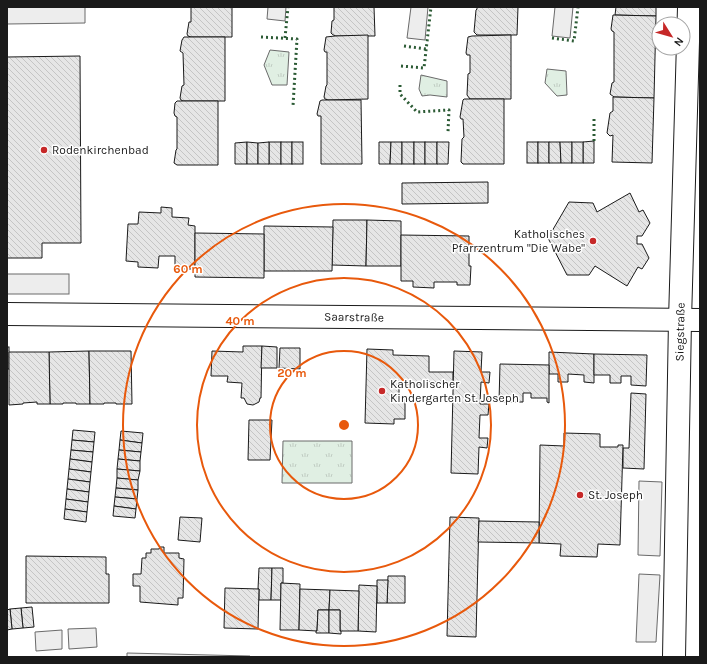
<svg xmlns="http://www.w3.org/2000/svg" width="707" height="664" viewBox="0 0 707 664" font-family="Karla,sans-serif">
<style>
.park{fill:url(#park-tufts);stroke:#6a6a6a}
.parking{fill:#ededed;stroke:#6a6a6a}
.building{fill:url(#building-back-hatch);stroke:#1a1a1a}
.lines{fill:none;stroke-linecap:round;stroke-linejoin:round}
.street-casing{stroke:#1a1a1a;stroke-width:24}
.street{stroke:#fff;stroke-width:22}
.hedge{stroke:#2b5a34;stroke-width:3;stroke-dasharray:2 3;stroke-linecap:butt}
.ring{fill:none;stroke:#e8590c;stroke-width:2}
.poi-dot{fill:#c62828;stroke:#fff;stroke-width:1.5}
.labels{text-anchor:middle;stroke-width:3;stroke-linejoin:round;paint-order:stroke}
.poi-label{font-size:12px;fill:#1a1a1a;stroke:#fff;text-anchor:start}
.street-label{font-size:12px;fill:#1a1a1a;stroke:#fff}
.centre{fill:#e8590c;stroke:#fff;stroke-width:2}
.ring-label{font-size:12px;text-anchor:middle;font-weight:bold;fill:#e8590c;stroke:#fff;stroke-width:3;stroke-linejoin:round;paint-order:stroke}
</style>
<defs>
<pattern id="park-tufts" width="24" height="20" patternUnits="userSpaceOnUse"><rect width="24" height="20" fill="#e0efe3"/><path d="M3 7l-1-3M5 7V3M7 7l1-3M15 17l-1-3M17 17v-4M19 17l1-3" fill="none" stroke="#c0ccc2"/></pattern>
<pattern id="building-back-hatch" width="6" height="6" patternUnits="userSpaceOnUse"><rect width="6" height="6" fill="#e6e6e6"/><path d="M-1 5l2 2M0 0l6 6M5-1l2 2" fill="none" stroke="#c5c5c5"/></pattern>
</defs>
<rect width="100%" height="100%" fill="#fff"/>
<g class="park">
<polygon points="270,50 289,52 287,85 272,85 264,65"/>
<polygon points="547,69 566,71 567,95 557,96 545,83"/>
<polygon points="421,75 447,81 447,97 430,95 422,96 419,89"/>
<polygon points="283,441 352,441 352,483 282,483"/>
</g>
<g class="parking">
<polygon points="7,7 85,7 85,23 7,24"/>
<polygon points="268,7 286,7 285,21 267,19"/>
<polygon points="411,7 428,7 425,40 407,38"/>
<polygon points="555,7 573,7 570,38 552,36"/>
<rect x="7" y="274" width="62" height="20"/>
<polygon points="639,481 662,482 660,556 638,555"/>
<polygon points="639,574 660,575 656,642 636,642"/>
<polygon points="96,628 97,647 69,649 68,629"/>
<polygon points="62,630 62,649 36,651 35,632"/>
<polygon points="127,653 250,656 250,657 127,657"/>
</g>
<g class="building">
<polygon points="191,7 232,7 232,37 191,37 188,36 187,34 189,22 191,22"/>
<polygon points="334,7 374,7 375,36 335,36 332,34 331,33 332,21 334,20"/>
<polygon points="477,7 518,7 517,35 477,35 474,32 476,10 477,9"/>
<polygon points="616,7 656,7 656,16 615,15"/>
<polygon points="613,15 656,16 654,98 614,97 610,94 612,83 614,82 614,32 612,31 611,29"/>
<polygon points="368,35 368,99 328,100 325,99 324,97 326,86 327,85 327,52 325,52 324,50 326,37 335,36"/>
<polygon points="511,35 511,99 470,99 467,95 468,74 470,73 470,55 467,55 466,53 468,37 472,36"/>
<polygon points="184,37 225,37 225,101 183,101 181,100 180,98 182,86 184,85 183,53 180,51 182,40"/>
<polygon points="80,56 81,243 42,243 42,258 7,258 7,57"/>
<polygon points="613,97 654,98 652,163 612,162 613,135 610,136 607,133 610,113 613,111"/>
<polygon points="464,99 504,99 504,164 463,164 461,162 462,139 464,137 463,119 461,119 460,117 463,100"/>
<polygon points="322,100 361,100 362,164 321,164 321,116 318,116 317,114 320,101"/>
<polygon points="177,101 218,101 218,165 177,165 174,163 176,150 177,149 177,117 175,116 174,113 175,103"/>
<polygon points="594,141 594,163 583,163 583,142"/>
<polygon points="247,142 247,164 235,164 235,143"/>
<polygon points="247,142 258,143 258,164 247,164"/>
<rect x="269" y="142" width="12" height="22"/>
<polygon points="269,142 269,164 258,164 258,143"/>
<rect x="281" y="142" width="11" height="22"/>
<rect x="292" y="142" width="11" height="22"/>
<polygon points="379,142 391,142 390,164 379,164"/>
<polygon points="391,142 402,142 402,164 390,164"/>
<rect x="402" y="142" width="12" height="22"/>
<rect x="414" y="142" width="11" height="22"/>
<rect x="425" y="142" width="12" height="22"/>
<polygon points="437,142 449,142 448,164 437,164"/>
<rect x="527" y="142" width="11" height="21"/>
<rect x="538" y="142" width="11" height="21"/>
<polygon points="549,142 560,142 561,163 549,163"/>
<polygon points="560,142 572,142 572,163 561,163"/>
<rect x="572" y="142" width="11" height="21"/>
<polygon points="488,182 488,203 402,204 402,183"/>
<polygon points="630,193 639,212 643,210 650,223 642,236 637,236 637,244 642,244 649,258 642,269 638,267 627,286 595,266 589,275 567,275 548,238 569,202 593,203 597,212"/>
<polygon points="161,207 172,208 172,217 189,218 188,225 195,226 195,269 175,269 175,256 159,256 158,268 138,267 138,262 126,261 128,224 138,224 139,212 161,213"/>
<polygon points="333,220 367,220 366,266 332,265"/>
<polygon points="367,220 401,221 401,266 366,266"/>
<polygon points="264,226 333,227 332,271 264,271"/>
<polygon points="195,233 264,234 264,278 195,277"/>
<polygon points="401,235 469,236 469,266 471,266 470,285 457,285 457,282 434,282 434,288 413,287 413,281 401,281"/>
<polygon points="243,346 262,346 261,398 260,398 259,402 253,405 247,404 244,398 241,398 242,383 227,382 228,376 211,376 212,351 243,352"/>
<polygon points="262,346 277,347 277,368 261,368"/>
<rect x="7" y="347" width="2" height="22"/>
<polygon points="280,348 300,348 300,369 279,368"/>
<polygon points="367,349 393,350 393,355 429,356 429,372 453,372 453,383 429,382 429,385 399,384 399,397 405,398 405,419 394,419 394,424 365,423"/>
<polygon points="89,351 90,404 76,404 76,403 63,403 63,404 50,404 49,352"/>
<polygon points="89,351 131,351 132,404 116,404 116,403 104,403 104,404 90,404"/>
<polygon points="454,351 482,352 481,372 490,372 489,383 481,382 480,404 489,404 488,415 480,415 479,438 488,438 487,448 479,447 478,474 451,473"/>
<polygon points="9,352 49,352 50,404 37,404 37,402 23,403 23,404 9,405"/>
<polygon points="549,352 594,354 594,383 584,382 584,375 568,374 568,382 558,382 558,374 549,374"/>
<polygon points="594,354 647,355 646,386 631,385 631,376 621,376 621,383 610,383 610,375 594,375"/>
<polygon points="500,364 549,365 549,403 547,402 547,398 531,398 531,393 523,393 523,402 499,402"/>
<polygon points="631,393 646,394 644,469 623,468 623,448 629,448"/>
<polygon points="249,420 272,420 270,460 248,460"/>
<polygon points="73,430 95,432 94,442 72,440"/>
<polygon points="121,431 143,433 142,443 120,440"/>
<polygon points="564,433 600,434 600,447 618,447 618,445 623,445 620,545 598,544 597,557 560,556 561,544 539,543 540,445 564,446"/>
<polygon points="72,440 94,442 93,452 71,450"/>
<polygon points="120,440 142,443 141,452 119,450"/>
<polygon points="71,450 93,452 92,462 70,459"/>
<polygon points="119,450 141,452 140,461 118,459"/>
<polygon points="70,459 92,462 91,472 69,469"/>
<polygon points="118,459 140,461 140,471 117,469"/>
<polygon points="69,469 91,472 90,482 68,479"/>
<polygon points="117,469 140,471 138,480 117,478"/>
<polygon points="117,478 138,480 138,490 116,488"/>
<polygon points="68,479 90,482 89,492 67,489"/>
<polygon points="116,488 138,490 137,499 115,497"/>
<polygon points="67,489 89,492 88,502 66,499"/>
<polygon points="115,497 137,499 136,509 114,506"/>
<polygon points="66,499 88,502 87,512 65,509"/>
<polygon points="114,506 136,509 135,518 113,516"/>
<polygon points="65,509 87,512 86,522 64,519"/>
<polygon points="180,517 202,518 200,542 178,540"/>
<polygon points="450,517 479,518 476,637 447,636"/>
<polygon points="479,521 539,522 539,543 478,542"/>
<polygon points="160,547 164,547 164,553 179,553 179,558 184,559 183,598 178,598 178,605 140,602 140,586 133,586 133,574 141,574 142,558 146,558 146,553 151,553 151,549 159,549"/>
<polygon points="26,556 106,557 106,574 109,574 109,603 26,603"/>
<polygon points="259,568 272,568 271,600 259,600 259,589 258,589"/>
<polygon points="272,568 283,568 283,583 281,583 281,600 271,600"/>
<polygon points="388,576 405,576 405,603 387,603"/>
<polygon points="377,580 388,580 387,603 377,603"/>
<polygon points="281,583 300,584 299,630 280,630"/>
<polygon points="359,585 377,586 376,632 358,631"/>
<polygon points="225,588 259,589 258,629 224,628"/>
<polygon points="300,589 330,590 329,610 318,610 317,631 299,630"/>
<polygon points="330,590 359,591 358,631 340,631 340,610 329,610"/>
<polygon points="32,607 34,627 23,628 21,608"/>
<polygon points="21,608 23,628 12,629 10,609"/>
<polygon points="10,609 12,629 7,630 7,610"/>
<polygon points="318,610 329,610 329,633 316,633 316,631 317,631"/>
<polygon points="329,610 340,610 340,631 341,631 341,634 329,633"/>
</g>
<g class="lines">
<defs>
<g id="street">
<polyline points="7,314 700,320"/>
<polyline points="674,657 680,320 689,7"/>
</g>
</defs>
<use href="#street" class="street-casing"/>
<use href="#street" class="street"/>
<g class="hedge">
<polyline points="261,37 297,39 293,106"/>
<polyline points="285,38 288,7"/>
<polyline points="552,38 574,41 578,7"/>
<polyline points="404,46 426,49"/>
<polyline points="401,66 424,68 431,7"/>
<polyline points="400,85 400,94 417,112 449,110 448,132"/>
<polyline points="594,141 594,116"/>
</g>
</g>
<g class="ring">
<circle cx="344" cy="425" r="74"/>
<circle cx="344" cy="425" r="147"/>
<circle cx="344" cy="425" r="221"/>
</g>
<g class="poi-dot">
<circle cx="44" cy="150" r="4"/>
<circle cx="593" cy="241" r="4"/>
<circle cx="382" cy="391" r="4"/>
<circle cx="580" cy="495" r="4"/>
</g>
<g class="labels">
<g class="poi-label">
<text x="52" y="154">Rodenkirchenbad</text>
<text x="585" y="238" text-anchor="end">Katholisches<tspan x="585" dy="14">Pfarrzentrum "Die Wabe"</tspan></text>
<text x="390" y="388">Katholischer<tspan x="390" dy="14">Kindergarten St. Joseph</tspan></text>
<text x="588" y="499">St. Joseph</text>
</g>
<g class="street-label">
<text transform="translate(354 317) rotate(1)" y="4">Saarstraße</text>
<text transform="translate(680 332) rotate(-89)" y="4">Siegstraße</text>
</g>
</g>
<circle cx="344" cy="425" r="6" class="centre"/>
<g class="ring-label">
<text x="188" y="273">60 m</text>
<text x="240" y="325">40 m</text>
<text x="292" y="377">20 m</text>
</g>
<rect width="707" height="664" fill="none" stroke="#1a1a1a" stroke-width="16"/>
<g transform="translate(671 36) rotate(127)"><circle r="19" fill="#ffffff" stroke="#a3a3a3"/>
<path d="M0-3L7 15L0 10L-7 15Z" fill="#c62828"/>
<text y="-6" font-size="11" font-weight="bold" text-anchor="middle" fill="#1a1a1a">N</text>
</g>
</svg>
